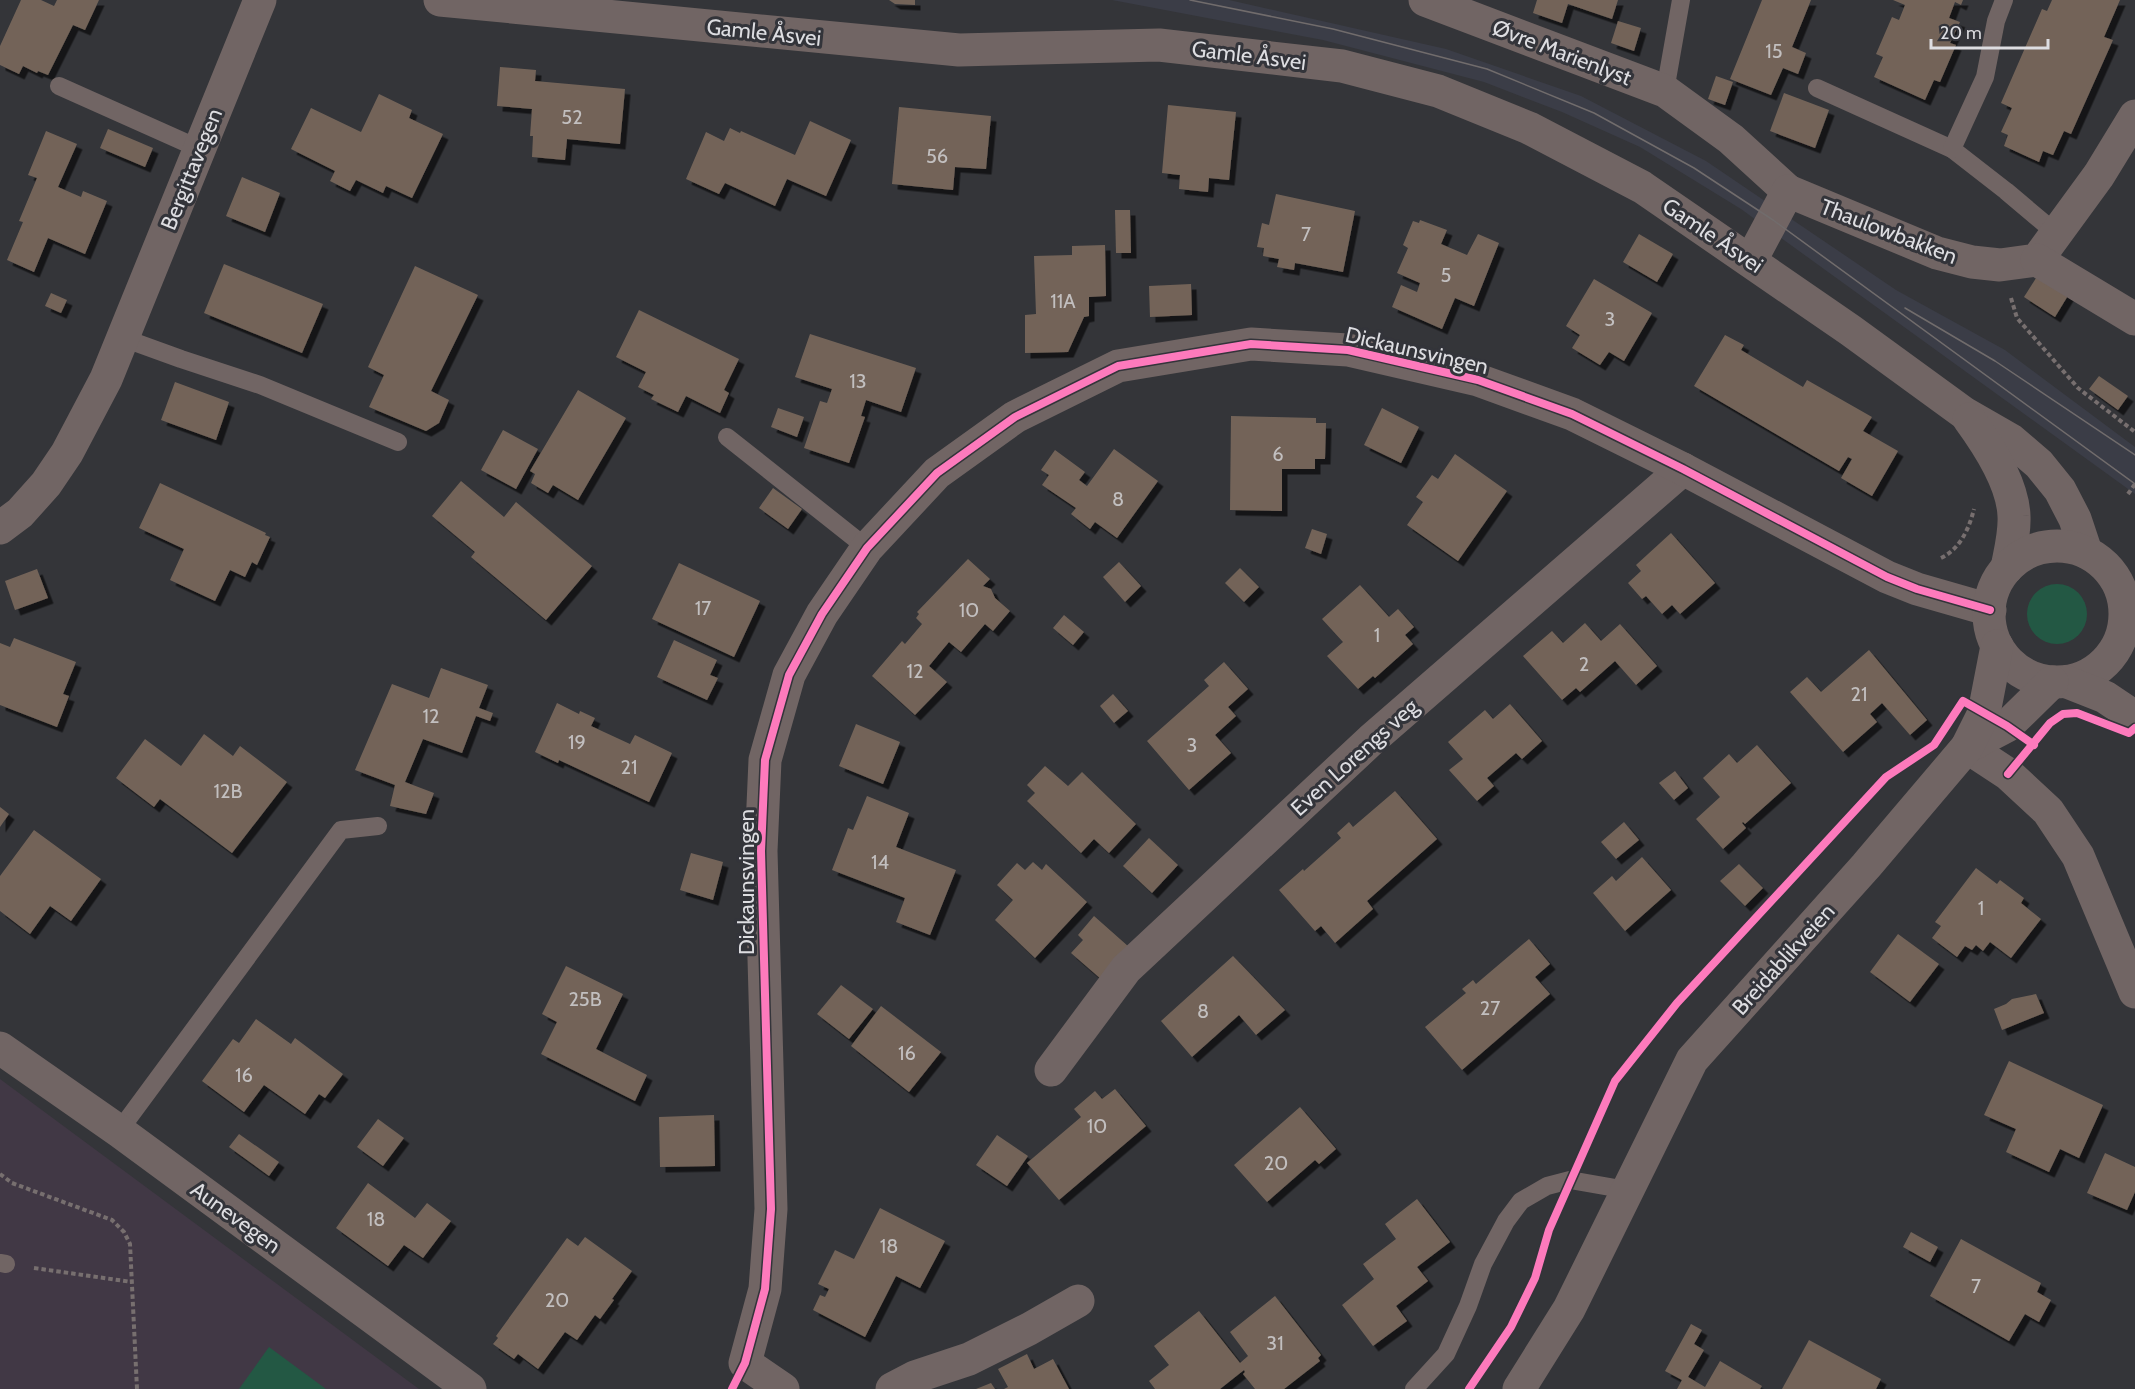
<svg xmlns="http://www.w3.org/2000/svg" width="2135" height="1389" viewBox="0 0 2135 1389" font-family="Cabin,sans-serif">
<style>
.built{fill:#3b3d47}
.education{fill:#413845}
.green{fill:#235844}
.building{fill:#736459;filter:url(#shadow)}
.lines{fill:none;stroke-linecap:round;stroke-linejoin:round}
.path{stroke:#776f6f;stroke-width:4;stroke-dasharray:4.5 3;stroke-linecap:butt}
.service{stroke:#716564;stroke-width:18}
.minor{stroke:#716564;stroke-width:33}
.tertiary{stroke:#716564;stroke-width:33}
.tram{stroke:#716c6c;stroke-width:1.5}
.cycleway-casing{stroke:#33343a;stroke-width:11}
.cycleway{stroke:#fd7abc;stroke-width:8}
.labels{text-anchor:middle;stroke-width:6;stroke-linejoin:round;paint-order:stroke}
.number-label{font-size:20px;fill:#c2bfbf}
.street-label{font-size:22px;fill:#dddde1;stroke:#33343a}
</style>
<defs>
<filter id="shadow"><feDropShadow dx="5.5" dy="5.5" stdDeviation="0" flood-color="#0009"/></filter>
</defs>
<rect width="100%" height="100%" fill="#343539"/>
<polygon class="built" points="1112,0 1229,0 1446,49 1581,96 1706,161 1896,290 2005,350 2135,447 2135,494 1741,209 1640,147 1562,112 1484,82 1323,40"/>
<polygon class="education" points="0,1079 419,1389 0,1389"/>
<g class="green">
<circle cx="2057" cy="614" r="30"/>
<polygon points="269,1347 326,1389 239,1389"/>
</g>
<g class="building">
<polygon points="21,0 41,0 54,6 57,0 99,0 85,30 73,25 48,75 38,71 37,73 23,66 19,74 0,65 0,46"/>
<polygon points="889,0 915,0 915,5 895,4"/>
<polygon points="1537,0 1618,0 1612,19 1568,4 1562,23 1533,13"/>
<polygon points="1762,0 1811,0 1792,47 1806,53 1798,74 1783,68 1771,95 1730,79"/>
<polygon points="1893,0 1963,0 1961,5 1955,2 1949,18 1960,22 1950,43 1956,45 1940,82 1934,80 1925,100 1874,77 1883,57 1876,54 1892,17 1899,20 1905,5"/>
<polygon points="2052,0 2120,0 2104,37 2113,40 2071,134 2064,131 2053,155 2043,151 2039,162 2004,146 2008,135 2001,132 2012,108 2001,103 2042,9 2047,11"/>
<polygon points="1618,21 1641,28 1634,51 1611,43"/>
<polygon points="500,67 536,70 535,81 625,89 620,144 567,139 565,160 532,157 533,136 530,136 532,109 497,106"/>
<polygon points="1716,76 1733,82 1725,105 1708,99"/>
<polygon points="1784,93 1829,110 1815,148 1770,131"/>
<polygon points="379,94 412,110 409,118 443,134 412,198 386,186 383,193 356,180 350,191 330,181 335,171 291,149 311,108 361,132"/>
<polygon points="1168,105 1236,112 1229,180 1209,178 1208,192 1179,189 1180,175 1162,173"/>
<polygon points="899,107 991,116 986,169 955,167 953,190 892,184"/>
<polygon points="810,121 851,140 826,196 787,179 775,206 725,183 719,194 686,179 706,132 724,141 730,128 740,133 741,131 795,155"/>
<polygon points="108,129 153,148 145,167 100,148"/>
<polygon points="46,131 77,144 58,187 81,197 83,191 107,201 85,254 48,238 34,272 7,260 23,222 19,221 37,178 28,175"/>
<polygon points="242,177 280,193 265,232 226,216"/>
<polygon points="1276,194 1355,211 1343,272 1295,263 1294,270 1277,267 1279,259 1263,256 1264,248 1257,247 1262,223 1269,225"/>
<polygon points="1115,210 1130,210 1131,253 1116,253"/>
<polygon points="1420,220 1447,230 1441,244 1467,255 1478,234 1499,243 1474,306 1455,298 1442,329 1392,307 1401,285 1417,292 1420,283 1397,273 1408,248 1403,245 1413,221 1419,223"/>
<polygon points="1639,234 1673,254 1657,282 1623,262"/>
<polygon points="1105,245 1106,296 1089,297 1089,316 1084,317 1068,352 1025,353 1025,315 1036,314 1034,256 1072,255 1072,246"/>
<polygon points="224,264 323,304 302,353 204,313"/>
<polygon points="415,266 478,295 431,391 449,400 439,423 426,431 369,407 384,375 368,367"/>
<polygon points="2038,275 2069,294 2055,317 2024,297"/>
<polygon points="1594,279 1652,313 1624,361 1609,352 1600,365 1572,348 1580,335 1566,326"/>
<polygon points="1191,284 1192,315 1150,317 1149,286"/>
<polygon points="51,293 67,300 61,313 45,306"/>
<polygon points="639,310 739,359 724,390 729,393 720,413 686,396 678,412 651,399 654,395 638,387 646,372 616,357"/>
<polygon points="810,334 916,368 901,412 866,400 861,416 865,417 849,463 804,448 820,401 827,403 832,389 795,377"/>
<polygon points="1725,335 1744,345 1741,350 1803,387 1807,380 1872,417 1863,431 1898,451 1872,496 1841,478 1852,459 1848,457 1839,471 1694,386"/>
<polygon points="2099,376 2128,396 2118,410 2089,389"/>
<polygon points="175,382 229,402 216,440 161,420"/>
<polygon points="578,390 626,418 578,500 553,485 548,493 531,483 535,474 530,471"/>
<polygon points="778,408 804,417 797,437 771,427"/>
<polygon points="1382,408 1419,427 1401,463 1364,445"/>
<polygon points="1231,416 1316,418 1316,423 1326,423 1325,459 1315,459 1315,469 1282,469 1282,511 1230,510"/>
<polygon points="503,430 538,449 516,489 481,470"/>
<polygon points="1114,449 1158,481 1117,538 1095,522 1090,529 1071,514 1076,508 1042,485 1049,475 1041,470 1055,450 1085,472 1079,480 1087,486"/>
<polygon points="1455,454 1507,491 1458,561 1407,525 1423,502 1416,497 1432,475 1438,479"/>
<polygon points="461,481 504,517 516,502 592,566 546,620 471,557 475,552 432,516"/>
<polygon points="160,483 266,533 265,535 270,537 257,565 252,562 245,577 230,570 215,601 170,580 184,549 139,528"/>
<polygon points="773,488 802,509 788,529 759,508"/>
<polygon points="1312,529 1327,534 1321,554 1305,548"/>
<polygon points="1671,533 1715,583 1680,614 1672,605 1662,614 1646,596 1642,599 1628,583 1641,571 1636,565"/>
<polygon points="968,559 990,579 983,586 991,589 995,598 1010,611 993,631 985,624 961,652 949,642 929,666 947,682 915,715 872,676 902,641 905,644 922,624 916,618 919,614 917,612"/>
<polygon points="1119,562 1141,586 1125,602 1103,577"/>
<polygon points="679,563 760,601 734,657 652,619"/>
<polygon points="1240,568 1259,587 1244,602 1225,583"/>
<polygon points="37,569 48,598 15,610 5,581"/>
<polygon points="1360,585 1389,617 1398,609 1414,627 1405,635 1413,644 1375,678 1373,676 1358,689 1327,656 1343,642 1322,619"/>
<polygon points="1064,615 1084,632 1073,645 1053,628"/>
<polygon points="1585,623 1601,641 1620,624 1657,666 1636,685 1615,661 1580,692 1576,688 1562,700 1523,656 1552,631 1563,643"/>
<polygon points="14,638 76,662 63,694 69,696 57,727 0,705 0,643 10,647"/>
<polygon points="674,640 717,660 710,675 718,678 707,700 657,677"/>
<polygon points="1869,650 1927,720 1910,735 1882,703 1870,714 1877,722 1843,752 1790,692 1807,677 1821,692"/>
<polygon points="1224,662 1248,689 1228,707 1236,716 1215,735 1231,753 1189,790 1147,741 1209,686 1204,680"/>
<polygon points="441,668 488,685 479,708 493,713 490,721 476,716 462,753 423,739 405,782 434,793 426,814 390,806 395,785 355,770 392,684 429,698"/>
<polygon points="1113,694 1128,711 1114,723 1100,706"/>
<polygon points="557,703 579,714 580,711 595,718 591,726 630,744 635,735 672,753 649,802 559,760 558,763 535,752"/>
<polygon points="1510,704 1542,741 1522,759 1516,753 1487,778 1494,786 1477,801 1449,770 1463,759 1448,742 1485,710 1493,719"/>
<polygon points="856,724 900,742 883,784 839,766"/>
<polygon points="204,734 233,756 240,746 287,782 232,853 160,799 154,807 116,778 145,739 181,766"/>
<polygon points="1757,745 1791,783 1745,824 1743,822 1742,823 1746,828 1723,849 1696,819 1720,797 1703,778 1729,754 1737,763"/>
<polygon points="1045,766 1068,786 1082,772 1136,824 1109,853 1094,839 1081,853 1027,801 1035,793 1027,785"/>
<polygon points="1675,771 1688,788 1674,800 1659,783"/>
<polygon points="1395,791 1437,839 1367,901 1373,909 1335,943 1321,926 1315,931 1279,890 1303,869 1304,871 1341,838 1337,833 1349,822 1353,827"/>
<polygon points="867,796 909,813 896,847 956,870 930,935 896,922 905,898 832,870 848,828 853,830"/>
<polygon points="0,807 9,814 0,827"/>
<polygon points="1624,822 1639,840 1616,859 1601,842"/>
<polygon points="34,830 101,879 71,921 50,906 30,934 0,911 0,876"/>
<polygon points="1149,838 1178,865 1152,893 1123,866"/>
<polygon points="691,853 723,862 713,900 680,890"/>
<polygon points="1642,857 1671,890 1625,931 1593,893 1612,876 1616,881"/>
<polygon points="1033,862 1042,870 1046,864 1087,902 1035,958 995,920 1013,900 997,885 1017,863 1025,870"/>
<polygon points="1739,864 1763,888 1745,906 1720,881"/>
<polygon points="1976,868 1997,884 2000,880 2024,898 2021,903 2041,919 2011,958 1990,942 1983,951 1976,945 1972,950 1965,946 1957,957 1932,938 1941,926 1935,922"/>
<polygon points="1094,916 1129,947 1101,979 1071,953 1083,940 1078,935"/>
<polygon points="1898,934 1939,964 1910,1002 1870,972"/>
<polygon points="1529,939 1550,964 1535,977 1550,994 1462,1070 1425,1027 1466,993 1462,989 1473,980 1476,984"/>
<polygon points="1233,956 1285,1010 1256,1035 1239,1015 1192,1057 1161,1021"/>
<polygon points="566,966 623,994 596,1049 647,1075 635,1101 541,1054 557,1022 542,1014"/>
<polygon points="841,985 873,1009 849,1039 817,1014"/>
<polygon points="2036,994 2044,1013 2002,1030 1994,1009 2006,1004 2012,999"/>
<polygon points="881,1006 941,1052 909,1092 851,1046"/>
<polygon points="256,1019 291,1044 295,1038 343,1074 325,1098 319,1094 305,1114 264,1085 244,1112 202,1081 233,1039 239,1043"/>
<polygon points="2009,1061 2103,1105 2079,1158 2060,1149 2049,1172 2006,1152 2016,1129 1984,1115"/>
<polygon points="1115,1089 1146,1126 1059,1200 1027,1163 1081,1117 1074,1109 1095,1091 1102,1099"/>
<polygon points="1300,1107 1336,1149 1319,1164 1315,1160 1267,1202 1234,1165"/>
<polygon points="714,1115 715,1166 660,1167 659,1117"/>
<polygon points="378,1119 404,1138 383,1166 357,1147"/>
<polygon points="239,1134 279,1162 269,1176 229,1147"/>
<polygon points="997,1135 1028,1156 1007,1186 976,1165"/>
<polygon points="2105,1153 2135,1167 2135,1192 2127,1210 2087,1193"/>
<polygon points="368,1183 415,1218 427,1203 451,1221 423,1258 404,1245 388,1266 336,1228"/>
<polygon points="1417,1199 1450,1242 1417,1267 1428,1281 1396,1306 1407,1321 1373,1346 1342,1305 1374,1279 1363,1264 1396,1239 1385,1224"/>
<polygon points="880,1208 945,1241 920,1288 896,1276 865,1337 813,1310 820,1295 825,1297 829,1289 818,1284 835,1250 854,1259"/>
<polygon points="1911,1232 1938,1247 1930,1262 1903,1247"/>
<polygon points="585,1237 632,1271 612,1299 614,1300 600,1319 595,1315 577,1340 565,1332 538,1369 518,1354 514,1359 493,1344 498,1338 496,1336 567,1238 578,1246"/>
<polygon points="1961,1239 2041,1283 2037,1292 2051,1300 2039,1322 2025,1314 2009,1341 1930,1296"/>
<polygon points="1275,1296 1321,1355 1318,1358 1320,1361 1284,1389 1255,1389 1243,1374 1245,1372 1244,1370 1220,1389 1155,1389 1149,1381 1169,1365 1154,1346 1199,1311 1240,1363 1248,1356 1230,1332"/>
<polygon points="1691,1324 1702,1330 1694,1344 1704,1350 1688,1377 1705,1387 1720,1361 1762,1386 1760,1389 1677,1389 1682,1380 1665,1371"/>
<polygon points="1809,1340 1881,1379 1876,1389 1782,1389"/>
<polygon points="1027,1354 1034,1369 1053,1359 1069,1389 1004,1389 1008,1387 998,1369"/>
<polygon points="991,1383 995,1389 976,1389"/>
</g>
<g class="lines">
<g class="path">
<polyline points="2011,298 2017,318 2078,388 2135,432"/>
<polyline points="2128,494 2135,484"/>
<path d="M 1941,558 C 1960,549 1969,529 1974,509"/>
<polyline points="0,1174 12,1183 112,1220 124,1232 130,1244 137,1389"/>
<polyline points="34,1268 132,1282"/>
</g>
<g class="service">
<polyline points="59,86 200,149"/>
<polyline points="1817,88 1952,149 2006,191 2057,234"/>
<polyline points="1665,91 1681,0"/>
<polyline points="1952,149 1985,77 1996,21 2004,0"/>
<polyline points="123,338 181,359 260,385 398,442"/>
<polyline points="727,437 867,548"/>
<polyline points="119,1131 341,830 378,826"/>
<polyline points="0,1263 6,1264"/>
<polyline points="1414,1389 1446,1354 1468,1306 1483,1264 1506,1221 1521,1201 1547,1186 1570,1180 1627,1190"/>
</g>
<g class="minor">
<polyline points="440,0 959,50 1159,45 1342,66 1438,91 1529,128 1642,187 1850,330 1964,413 2011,440 2039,464 2060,490 2075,519 2086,552"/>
<polyline points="1425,0 1665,91 1731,139 1788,191"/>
<polyline points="1751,260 1788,191 1937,253 1972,262 2000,265 2037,260 2099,175 2135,116"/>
<polyline points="2037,260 2135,319"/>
<path d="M 1969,419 C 1988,445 2013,484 2014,516 C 2015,533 2010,552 2007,568"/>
<polyline points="0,528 20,513 46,484 67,453 106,379 260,0"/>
<polyline points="1967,747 2008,774 2048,811 2078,856 2135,992"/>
<polyline points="0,1048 119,1131 470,1389"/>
<polyline points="1051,1070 1126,969 1371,740 1683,469"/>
<polyline points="783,1389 745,1363 765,1289 771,1209 761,851 765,760 789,675 822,614 867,548 937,473 1015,417 1118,366 1251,344 1348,350 1478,380 1572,414 1683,469 1887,577 1917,589 1990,610"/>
<polyline points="892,1389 915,1377 969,1359 1029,1329 1078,1301"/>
</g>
<g class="tertiary">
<circle cx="2057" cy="614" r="68"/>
<polyline points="2067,682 2105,697 2135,717"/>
<polyline points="1967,747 2007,726 2052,682"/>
<polyline points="1519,1389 1569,1309 1692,1060 1866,866 1967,747 1984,713 1997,646"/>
</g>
<g class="tram">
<polyline points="1190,0 1333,29 1487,69 1594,113 1694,168 1773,220 2135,484"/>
<polyline points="1905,308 1995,361 2135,455"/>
</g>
<defs>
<g id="cycleway">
<polyline points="2008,774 2050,723 2063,714 2077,713 2129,733 2135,728"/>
<polyline points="732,1389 745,1363 765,1289 771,1209 761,851 765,760 789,675 822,614 867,548 937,473 1015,417 1118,366 1251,344 1348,350 1478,380 1572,414 1683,469 1887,577 1917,589 1990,610"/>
<polyline points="1469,1389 1511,1327 1535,1278 1549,1230 1615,1081 1677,1003 1886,777 1934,745 1963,701 2007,726 2034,745"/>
</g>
</defs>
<use href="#cycleway" class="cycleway-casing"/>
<use href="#cycleway" class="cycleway"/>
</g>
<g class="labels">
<g class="number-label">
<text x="1774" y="58">15</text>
<text x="572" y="124">52</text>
<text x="937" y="163">56</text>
<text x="1306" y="241">7</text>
<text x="1446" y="282">5</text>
<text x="1063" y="308">11A</text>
<text x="1610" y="326">3</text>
<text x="858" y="388">13</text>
<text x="1278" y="461">6</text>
<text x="1118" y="506">8</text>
<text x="703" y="615">17</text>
<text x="969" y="617">10</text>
<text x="1377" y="642">1</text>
<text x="1584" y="671">2</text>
<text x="915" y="678">12</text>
<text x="1859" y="701">21</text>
<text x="431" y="723">12</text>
<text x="577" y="749">19</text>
<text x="1192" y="752">3</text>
<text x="629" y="774">21</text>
<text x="228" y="798">12B</text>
<text x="880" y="869">14</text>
<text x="1981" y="915">1</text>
<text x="585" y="1006">25B</text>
<text x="1490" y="1015">27</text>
<text x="1203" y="1018">8</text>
<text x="907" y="1060">16</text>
<text x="244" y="1082">16</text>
<text x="1097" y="1133">10</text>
<text x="1276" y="1170">20</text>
<text x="376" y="1226">18</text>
<text x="889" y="1253">18</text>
<text x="1976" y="1293">7</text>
<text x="557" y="1307">20</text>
<text x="1275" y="1350">31</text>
</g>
<g class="street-label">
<text transform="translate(764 32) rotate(6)" y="8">Gamle Åsvei</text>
<text transform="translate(1562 52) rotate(21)" y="8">Øvre Marienlyst</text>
<text transform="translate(1249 55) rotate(7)" y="8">Gamle Åsvei</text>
<text transform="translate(191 169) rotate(-68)" y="8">Bergittavegen</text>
<text transform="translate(1889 231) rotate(21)" y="8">Thaulowbakken</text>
<text transform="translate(1713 235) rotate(34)" y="8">Gamle Åsvei</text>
<text transform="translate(1417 350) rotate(13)" y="8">Dickaunsvingen</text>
<text transform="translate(1354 757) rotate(-42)" y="8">Even Lorengs veg</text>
<text transform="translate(746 882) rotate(-90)" y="8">Dickaunsvingen</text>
<text transform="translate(1783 959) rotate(-48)" y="8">Breidablikveien</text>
<text transform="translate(236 1217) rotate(36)" y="8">Aunevegen</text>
</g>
</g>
<path d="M1931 39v9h117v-9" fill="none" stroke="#dddde1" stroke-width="3"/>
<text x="1940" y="39" font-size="18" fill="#dddde1" stroke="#33343a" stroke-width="4.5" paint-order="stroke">20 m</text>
</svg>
